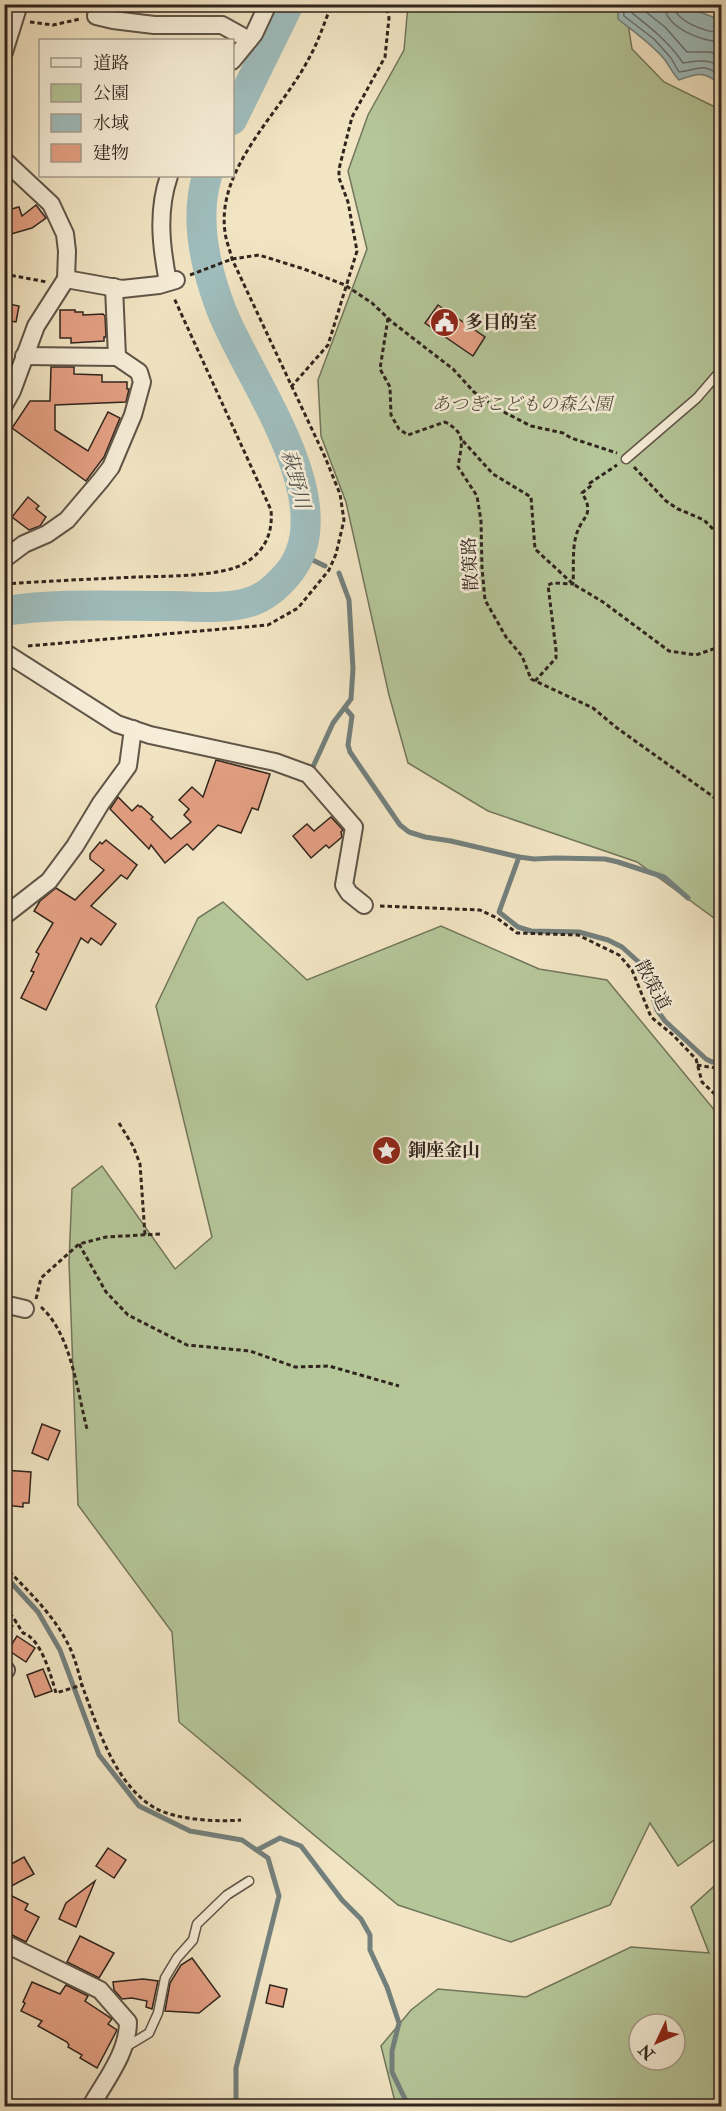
<svg xmlns="http://www.w3.org/2000/svg" width="726" height="2111" viewBox="0 0 726 2111" font-family="'IM FELL Double Pica','Noto Serif JP',serif">
<style>
.green{fill:#b5c699;stroke:#72765c;stroke-width:1.5;fill-rule:evenodd}
.water{fill:#9fbdbd;stroke:#73807d;stroke-width:1.5}
.lines{fill:none;stroke-linecap:round;stroke-linejoin:round}
.shore{stroke:#68716e;stroke-width:1.5}
.stream{stroke:#73807d;stroke-width:5}
.river{stroke:#9fbdbd;stroke-width:30}
.building{fill:#e6a185;stroke:#30251e;stroke-width:1.5}
.lane-casing{stroke:#605548;stroke-width:11}
.street-casing{stroke:#605548;stroke-width:20}
.path{stroke:#30251e;stroke-width:3;stroke-dasharray:4.5 3;stroke-linecap:butt}
.lane{stroke:#f7eed9;stroke-width:8}
.street{stroke:#f7eed9;stroke-width:16}
.labels{text-anchor:middle;stroke-width:5;stroke-linejoin:round;paint-order:stroke}
.poi-label{font-size:18px;font-weight:bold;fill:#30251e;stroke:#f7eed9;text-anchor:start}
.park-label{font-size:18px;font-style:italic;fill:#585543;stroke:#f7eed9}
.street-label{font-size:18px;fill:#30251e;stroke:#f7eed9}
.water-label{font-size:20px;font-style:italic;fill:#51534e;stroke:#f7eed9}
</style>
<rect width="100%" height="100%" fill="#f2e5c4"/>
<filter id="stains"><feTurbulence type="fractalNoise" baseFrequency=".00333" numOctaves="4"/><feColorMatrix values="0 0 0 0 .2 0 0 0 0 .09 0 0 0 0 .02 0 0 0 .5 -.17"/></filter>
<radialGradient id="worn" r=".72"><stop offset=".6" stop-color="#630" stop-opacity="0"/><stop offset="1" stop-color="#630" stop-opacity=".3"/></radialGradient>
<g class="green">
<polygon points="408,5 625,5 632,49 664,82 721,110 721,923 637,862 488,811 408,763 389,695 346,502 321,436 318,380 367,249 348,171 368,115 404,50"/>
<polygon points="223,902 307,980 441,926 539,969 607,980 721,1118 721,1835 678,1866 650,1823 610,1905 511,1942 398,1905 179,1722 172,1632 78,1505 69,1262 72,1189 102,1166 175,1269 212,1237 156,1006 198,918"/>
<path d="M 721,1880 L 721,2106 L 396,2106 L 381,2046 L 411,2010 L 438,1989 L 526,1997 L 631,1947 L 709,1953 L 691,1907 ZM 639,2024 L 675,2024 L 675,2060 L 639,2060 Z"/>
</g>
<path class="water" d="M 618,4 L 681,5 L 721,20 L 721,84 C 704,72 699,72 679,80 C 673,74 670,67 665,60 C 652,44 634,32 618,19 Z"/>
<g class="lines">
<g class="shore">
<path d="M 623,4 L 624,16 L 654,39 L 671,58 L 679,72 C 700,70 701,61 722,77"/>
<path d="M 631,4 L 632,13 C 651,28 669,42 683,63 C 697,61 709,58 722,68"/>
<polyline points="640,4 641,8 665,27 687,52 710,52 722,56"/>
<path d="M 664,4 C 665,28 701,41 722,42"/>
<path d="M 673,4 C 675,22 706,32 722,33"/>
</g>
<g class="stream">
<polyline points="300,554 325,566"/>
<polyline points="345,708 352,716 348,745 350,752 400,825 409,832 425,837 451,841 519,857 534,859 556,858 605,859 618,862 664,877 688,898"/>
<polyline points="312,769 333,723 351,699 353,669 349,600 339,573"/>
<polyline points="519,857 499,912 518,927 531,931 579,932 608,940 622,947 642,965 657,1010 665,1021 706,1059 712,1062 722,1060"/>
<polyline points="4,1575 38,1612 60,1650 99,1755 139,1806 190,1831 242,1840 268,1858 279,1896 236,2068 236,2106"/>
<polyline points="257,1850 280,1838 301,1846 342,1900 361,1919 370,1935 370,1950 387,1987 399,2023 392,2051 392,2072 406,2101 413,2106"/>
</g>
<g class="river">
<polyline points="232,120 289,4"/>
<path d="M 4,611 C 59,603 113,606 168,606 C 194,606 224,610 250,602 C 265,597 275,588 286,576 C 348,507 247,378 221,309 C 205,267 194,220 207,176"/>
</g>
</g>
<g class="building">
<polygon points="36,205 46,218 32,228 4,236 4,211 19,207 22,216"/>
<polygon points="4,303 19,306 16,322 4,320"/>
<polygon points="438,305 485,337 473,356 425,323"/>
<polygon points="60,310 75,310 75,312 83,312 83,315 103,314 105,316 106,337 104,337 104,341 71,343 71,338 60,338"/>
<polygon points="51,367 74,367 74,374 102,375 102,382 127,382 127,389 129,389 126,402 55,405 55,430 88,451 108,412 120,418 104,457 86,481 12,428 30,401 50,401"/>
<polygon points="28,497 39,506 36,509 46,517 40,526 29,530 12,517"/>
<polygon points="216,760 270,774 258,810 252,808 241,833 218,825 193,850 187,844 165,863 151,845 149,849 110,809 118,797 132,811 138,805 140,807 141,806 153,817 151,819 171,839 191,822 184,815 189,809 179,800 192,787 203,797"/>
<polygon points="331,817 343,830 341,832 342,837 329,848 326,845 311,858 293,836 307,824 314,831"/>
<polygon points="106,840 137,865 127,879 121,875 91,906 116,924 101,945 91,938 88,943 81,938 46,1010 21,998 34,972 31,971 39,954 36,952 53,923 34,911 40,901 56,888 75,900 104,870 90,859 90,854 100,842 102,844"/>
<polygon points="42,1424 60,1431 48,1460 32,1453"/>
<polygon points="4,1470 31,1472 29,1503 23,1503 23,1507 4,1505"/>
<polygon points="17,1636 35,1648 26,1662 8,1650"/>
<polygon points="43,1669 52,1691 35,1697 27,1675"/>
<polygon points="108,1848 126,1860 114,1878 96,1866"/>
<polygon points="24,1857 34,1874 4,1890 4,1868"/>
<polygon points="95,1881 76,1927 59,1919 66,1903"/>
<polygon points="4,1892 28,1904 25,1910 39,1917 26,1942 4,1931"/>
<polygon points="80,1936 114,1953 99,1978 67,1962"/>
<polygon points="192,1958 220,1996 199,2013 165,2011 170,1983 181,1965"/>
<polygon points="143,1979 158,1981 152,2009 146,2007 147,2001 132,1998 122,1999 114,1990 113,1982"/>
<polygon points="32,1982 60,1994 66,1985 88,1996 85,2001 112,2019 108,2024 117,2030 97,2068 80,2058 82,2055 68,2047 69,2045 67,2042 38,2026 42,2021 21,2011 25,2003 23,2002"/>
<polygon points="270,1985 287,1989 283,2007 266,2003"/>
</g>
<g class="lines">
<defs>
<g id="lane">
<polyline points="626,459 697,398 722,369"/>
<polyline points="124,2048 149,2033 158,2013 165,1978 177,1958 193,1940 197,1924 227,1895 249,1881"/>
</g>
<g id="street">
<polyline points="99,4 96,16 113,20 154,25 222,25 249,40"/>
<polyline points="4,52 19,4"/>
<polyline points="232,61 254,34 268,4"/>
<polyline points="4,160 51,204 65,234 67,251 66,279 36,326 12,391 4,405"/>
<polyline points="66,279 122,289 159,285 176,280"/>
<path d="M 168,282 C 161,246 157,211 169,176"/>
<polyline points="114,287 117,357"/>
<polyline points="4,559 24,544 47,534 67,520 101,480 111,467 133,415 142,382 139,372 117,357 24,356"/>
<polyline points="4,652 117,724 150,735 275,762 308,774 354,827 344,885 349,893 364,905"/>
<polyline points="4,916 49,881 75,846 101,803 128,766 133,729"/>
<polyline points="4,1304 25,1309"/>
<polyline points="4,1669 6,1670"/>
<path d="M 4,1943 L 100,1990 L 128,2022 C 128,2053 105,2081 91,2106"/>
</g>
</defs>
<use href="#lane" class="lane-casing"/>
<use href="#street" class="street-casing"/>
<g class="path">
<polyline points="30,22 53,25 80,19"/>
<polyline points="4,274 47,282"/>
<polyline points="190,275 232,259 259,255 304,269 345,285 372,303 392,322 453,369 474,392 498,409 531,426 563,433 571,438 617,453"/>
<path d="M 388,318 L 380,369 L 390,387 L 391,415 L 399,429 L 408,435 L 445,422 C 468,434 461,445 458,467 L 477,496 L 481,521 L 482,568 L 485,600 L 506,637 L 522,656 L 531,679 L 593,708 L 617,728 L 722,803"/>
<polyline points="291,387 328,345 357,251 348,202 339,178 339,169 352,117 385,57 389,18 386,4"/>
<polyline points="463,441 493,474 531,497 535,549 573,584 603,602 669,651 696,655 722,646"/>
<polyline points="634,467 666,501 678,509 704,520 722,538"/>
<path d="M 4,584 C 49,581 93,579 137,577 C 164,576 223,577 245,563 C 265,551 273,533 271,510 L 174,298"/>
<path d="M 28,646 L 268,625 L 298,608 L 329,570 L 336,554 L 344,520 L 340,494 L 325,457 L 232,259 C 230,250 226,241 225,232 C 216,168 281,112 308,60 C 318,43 324,23 332,4"/>
<path d="M 535,681 L 556,658 L 556,650 L 548,585 L 553,583 L 573,584 C 574,569 572,550 576,536 C 581,516 596,516 582,493 L 592,485 L 590,483 L 617,465"/>
<polyline points="380,906 480,910 497,918 517,933 578,935 619,955 632,970 651,1017 673,1035 696,1059 702,1082 722,1101"/>
<polyline points="4,1025 9,1133 4,1193"/>
<polyline points="697,1065 722,1069"/>
<polyline points="119,1123 133,1146 140,1164 145,1235"/>
<polyline points="79,1244 106,1292 128,1315 187,1345 250,1351 295,1367 329,1366 399,1386"/>
<polyline points="36,1299 41,1278 79,1244 106,1237 160,1234"/>
<path d="M 41,1307 C 71,1334 77,1390 87,1429"/>
<path d="M 4,1566 C 29,1592 55,1616 70,1648 C 76,1661 79,1675 83,1688 C 98,1728 115,1785 155,1808 C 176,1820 217,1822 241,1820"/>
<path d="M 4,1608 L 13,1617 L 23,1633 C 41,1638 51,1676 56,1693 L 82,1685"/>
<polyline points="4,1633 16,1622"/>
</g>
<use href="#lane" class="lane"/>
<use href="#street" class="street"/>
</g>
<defs>
<symbol id="civic-disc" viewBox="-11 -11 22 22"><circle r="9.5" fill="#8f2418" stroke="#f7eed9"/><path d="M-.6-6.5H3V-4.5H.6V-3L4-1V1h2V6H-6V1h2V-1L-.6-3ZM-1.2 2.5V6h2.4V2.5Z" fill="#fff"/></symbol>
<symbol id="sight-disc" viewBox="-11 -11 22 22"><circle r="9.5" fill="#8f2418" stroke="#f7eed9"/><path d="M0-6L1.8-2.2L6-1.7L2.9 1.2L3.7 5.4L0 3.3L-3.7 5.4L-2.9 1.2L-6-1.7L-1.8-2.2Z" fill="#fff"/></symbol>
</defs>
<g fill-rule="evenodd">
<use href="#civic-disc" x="428" y="306" width="33" height="33"/>
<use href="#sight-disc" x="370" y="1134" width="33" height="33"/>
</g>
<g class="labels">
<g class="poi-label">
<text x="465" y="328">多目的室</text>
<text x="408" y="1156">銅座金山</text>
</g>
<g class="park-label">
<text x="522" y="410">あつぎこどもの森公園</text>
</g>
<g class="street-label">
<text transform="translate(470 564) rotate(-93)" y="6">散策路</text>
<text transform="translate(653 985) rotate(62)" y="6">散策道</text>
</g>
<g class="water-label">
<text transform="translate(296 479) rotate(75)" y="7">萩野川</text>
</g>
</g>
<rect width="726" height="2111" fill="none" stroke="#f2e5c4" stroke-width="24"/>
<rect x="6" y="6" width="714" height="2099" fill="none" stroke="#30251e" stroke-width="3"/>
<rect x="12" y="12" width="702" height="2087" fill="none" stroke="#30251e" stroke-width="1.5"/>
<rect x="39" y="39" width="195" height="138" fill="#f7eed9" stroke="#a79e8e" stroke-width="1.5"/>
<rect x="51" y="58" width="30" height="9" fill="#f7eed9" stroke="#a79e8e" stroke-width="1.5"/>
<text x="93" y="69" font-size="18" fill="#30251e">道路</text>
<rect x="51" y="84" width="30" height="18" fill="#b5c699" stroke="#a79e8e" stroke-width="1.5"/>
<text x="93" y="99" font-size="18" fill="#30251e">公園</text>
<rect x="51" y="114" width="30" height="18" fill="#9fbdbd" stroke="#a79e8e" stroke-width="1.5"/>
<text x="93" y="129" font-size="18" fill="#30251e">水域</text>
<rect x="51" y="144" width="30" height="18" fill="#e6a185" stroke="#a79e8e" stroke-width="1.5"/>
<text x="93" y="159" font-size="18" fill="#30251e">建物</text>
<g transform="translate(657 2042) rotate(226)"><circle r="28" fill="#f7eed9" stroke="#a79e8e" stroke-width="1.5"/>
<path d="M0-4.5L10 22L0 15L-10 22Z" fill="#8f2418"/>
<text y="-9" font-size="16" font-weight="bold" text-anchor="middle" fill="#30251e">N</text>
</g>
<rect width="100%" height="100%" filter="url(#stains)"/>
<rect width="100%" height="100%" fill="url(#worn)"/>
</svg>
